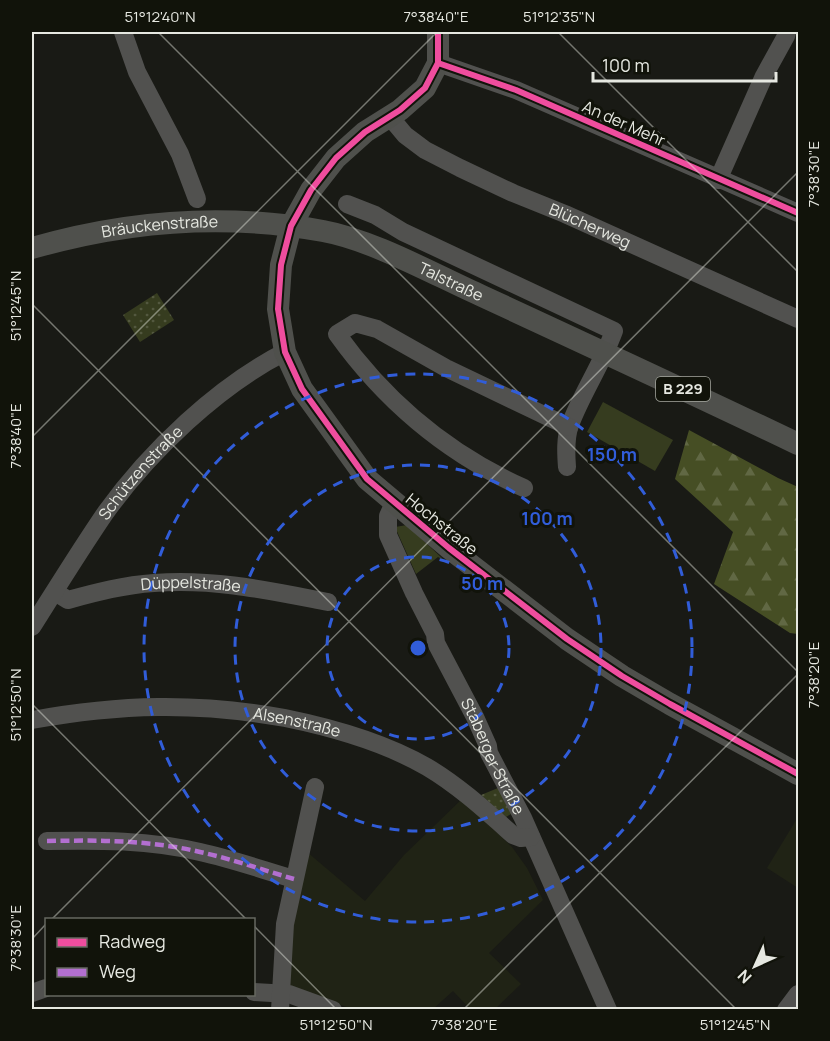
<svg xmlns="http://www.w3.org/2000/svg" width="830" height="1041" viewBox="0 0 830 1041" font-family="Manrope,sans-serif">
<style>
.built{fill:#202315}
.grass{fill:url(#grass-dots)}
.forest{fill:url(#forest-firs)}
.park{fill:#363c1f}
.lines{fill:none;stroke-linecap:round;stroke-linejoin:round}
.minor{stroke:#51514f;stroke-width:18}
.major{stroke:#4f504c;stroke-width:22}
.quiet{stroke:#b36fd0;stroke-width:4.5;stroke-dasharray:9 4.5;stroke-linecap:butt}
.cycleway-casing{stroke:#11130a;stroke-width:10}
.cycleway{stroke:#ef4d9e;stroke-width:6}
.ticks{fill:none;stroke:#e6e8e1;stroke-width:1.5;stroke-opacity:0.45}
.ring{fill:none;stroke:#315dd9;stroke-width:3;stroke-dasharray:10 8}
.labels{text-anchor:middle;stroke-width:6;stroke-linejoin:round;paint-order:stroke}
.shield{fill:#11130a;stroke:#a6a8a0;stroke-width:1.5}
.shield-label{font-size:15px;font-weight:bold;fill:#e6e8e1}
.street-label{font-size:16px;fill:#e6e8e1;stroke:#11130a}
.centre{fill:#315dd9;stroke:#11130a;stroke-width:3}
.ring-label{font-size:18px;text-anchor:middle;font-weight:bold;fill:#315dd9;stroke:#11130a;stroke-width:6;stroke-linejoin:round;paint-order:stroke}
.neatline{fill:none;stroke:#e6e8e1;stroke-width:2}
.ticks-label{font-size:15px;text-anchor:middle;fill:#e6e8e1}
</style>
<defs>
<pattern id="grass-dots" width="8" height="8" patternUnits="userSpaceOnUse" patternTransform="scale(1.5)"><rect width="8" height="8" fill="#363c1f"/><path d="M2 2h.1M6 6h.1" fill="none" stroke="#53583f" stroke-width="1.8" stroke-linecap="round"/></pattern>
<pattern id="forest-firs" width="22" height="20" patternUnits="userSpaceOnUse" patternTransform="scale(1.5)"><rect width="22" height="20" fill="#464e24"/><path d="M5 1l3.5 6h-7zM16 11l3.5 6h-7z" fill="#616844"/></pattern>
</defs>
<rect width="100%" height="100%" fill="#191a15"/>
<g class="built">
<polygon points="462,799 512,847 527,868 543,900 489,953 521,984 495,1009 470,1009 453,991 433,1009 352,1009 289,986 289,928 307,852 365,901 404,855"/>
<polygon points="798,817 798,888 767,868"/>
</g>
<g class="grass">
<polygon points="157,293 174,320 140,342 123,315"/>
<polygon points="498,788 511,814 506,817 481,795"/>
</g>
<polygon class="forest" points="689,430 778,478 798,487 798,634 790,633 714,584 733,532 675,479"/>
<g class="park">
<polygon points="603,402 673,440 655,471 587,432"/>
<polygon points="407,525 445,561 438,557 416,574 395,527"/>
</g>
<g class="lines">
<g class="minor">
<polyline points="123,32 137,72 180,154 197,199"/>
<polyline points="438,63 516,90 798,213"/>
<path id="s1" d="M 390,117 L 405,135 L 425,150 L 460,168 L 513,193 L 565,214 L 798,319"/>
<polyline points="718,180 764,76 786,36 787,32"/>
<path d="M 347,204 L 375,215 L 403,232 L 614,331 C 602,364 582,393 570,425 C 565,438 566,454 567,467"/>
<path d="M 524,488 C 448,454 385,401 337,334 L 355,323 L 377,329 L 446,368 L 569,427"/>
<path id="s2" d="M 394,503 L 388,516 L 388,535 L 414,593 L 435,634 L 436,643 L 475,717 L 488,746 L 489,753 L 523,818 L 608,1010"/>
<path id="s3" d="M 55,592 L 68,600 C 97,592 124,585 154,583 C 213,578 271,591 328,602"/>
<path id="s4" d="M 32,627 C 56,589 80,550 106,512 C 150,451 218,386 285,352"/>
<path id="s5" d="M 32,720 C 120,704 197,702 285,718 C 334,728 384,742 427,767 C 459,786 486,811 513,835 L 521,838 L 531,837"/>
<path d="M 47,841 C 98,840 150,840 200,852 C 232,859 263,870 294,879"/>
<polyline points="254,992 289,994 333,1010"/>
<polyline points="32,993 46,988"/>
<polyline points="280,1010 285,924 315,787"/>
<polyline points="786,1010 798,994"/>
</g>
<g class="major">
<polyline points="438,32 438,63 425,88 400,110 365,132 336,158 311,190 291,226 281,265 278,309 285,352 302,389 367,479 449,548 567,639 622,676 670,704 798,774"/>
<path id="s6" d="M 32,248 C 126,221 226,213 323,231 C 373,240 435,275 482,296 C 588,345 694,394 798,444"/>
</g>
<path class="quiet" d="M 47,841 C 98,840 150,840 200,852 C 232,859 263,870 294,879"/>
<defs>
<g id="cycleway">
<polyline points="438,32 438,63 425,88 400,110 365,132 336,158 311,190 291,226 281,265 278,309 285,352 302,389 367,479 449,548 567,639 622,676 670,704 798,774"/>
<polyline points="438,63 516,90 798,213"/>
</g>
</defs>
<use href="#cycleway" class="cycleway-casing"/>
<use href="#cycleway" class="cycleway"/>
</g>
<path class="ticks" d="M 158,32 L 798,672M 558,32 L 798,272M 32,304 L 737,1010M 32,437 L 437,32M 32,704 L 247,920M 51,920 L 798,172M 254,926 L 337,1010M 32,939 L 46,924M 463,1010 L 798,674"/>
<g class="ring">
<circle cx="418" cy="648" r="91"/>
<circle cx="418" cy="648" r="183"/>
<circle cx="418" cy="648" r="274"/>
</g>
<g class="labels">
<rect class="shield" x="656" y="377" width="54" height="24" rx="4.5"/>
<g class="shield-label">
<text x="683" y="394">B 229</text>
</g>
<g class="street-label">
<text transform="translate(624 123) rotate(24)" y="6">An der Mehr</text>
<text dy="6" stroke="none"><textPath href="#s1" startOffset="230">Blücherweg</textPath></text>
<text dy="6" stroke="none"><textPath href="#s6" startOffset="130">Bräuckenstraße</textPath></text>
<text dy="6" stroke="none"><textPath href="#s6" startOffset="432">Talstraße</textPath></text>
<text dy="6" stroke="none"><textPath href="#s4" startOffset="189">Schützenstraße</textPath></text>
<text transform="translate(442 524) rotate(39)" y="6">Hochstraße</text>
<text dy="6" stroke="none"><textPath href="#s3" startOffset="140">Düppelstraße</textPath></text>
<text dy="6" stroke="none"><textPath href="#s5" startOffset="267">Alsenstraße</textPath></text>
<text dy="6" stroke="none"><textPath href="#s2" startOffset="279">Staberger Straße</textPath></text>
</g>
</g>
<circle cx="418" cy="648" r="9" class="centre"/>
<g class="ring-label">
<text x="612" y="461">150 m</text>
<text x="547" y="525">100 m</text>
<text x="482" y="590">50 m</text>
</g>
<rect width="830" height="1041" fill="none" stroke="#11130a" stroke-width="66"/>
<rect x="45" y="918" width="210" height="78" fill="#11130a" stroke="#666860" stroke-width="1.5"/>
<rect x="57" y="938" width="30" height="9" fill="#ef4d9e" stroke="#666860" stroke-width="1.5"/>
<text x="99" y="948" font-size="18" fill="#e6e8e1">Radweg</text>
<rect x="57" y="968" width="30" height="9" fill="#b36fd0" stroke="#666860" stroke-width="1.5"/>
<text x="99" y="978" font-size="18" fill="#e6e8e1">Weg</text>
<g transform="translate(755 966) rotate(225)" stroke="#11130a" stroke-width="4.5" paint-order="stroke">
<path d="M0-4.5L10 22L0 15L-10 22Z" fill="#e6e8e1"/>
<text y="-9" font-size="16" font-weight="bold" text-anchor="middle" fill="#e6e8e1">N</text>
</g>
<path d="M593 72v9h183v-9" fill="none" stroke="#e6e8e1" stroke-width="3"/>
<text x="602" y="72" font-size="18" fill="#e6e8e1" stroke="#11130a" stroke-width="4.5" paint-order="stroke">100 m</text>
<rect x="33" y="33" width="764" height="975" class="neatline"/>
<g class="ticks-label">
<text x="160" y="22">51°12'40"N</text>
<text x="436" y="22">7°38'40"E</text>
<text x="559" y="22">51°12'35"N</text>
<text transform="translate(814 174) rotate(-90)" y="5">7°38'30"E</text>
<text transform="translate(16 306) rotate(-90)" y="5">51°12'45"N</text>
<text transform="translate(16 436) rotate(-90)" y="5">7°38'40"E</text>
<text transform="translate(814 675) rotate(-90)" y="5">7°38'20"E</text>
<text transform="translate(16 705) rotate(-90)" y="5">51°12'50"N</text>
<text transform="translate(16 938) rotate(-90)" y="5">7°38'30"E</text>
<text x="336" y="1030">51°12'50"N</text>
<text x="464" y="1030">7°38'20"E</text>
<text x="735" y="1030">51°12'45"N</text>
</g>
</svg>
